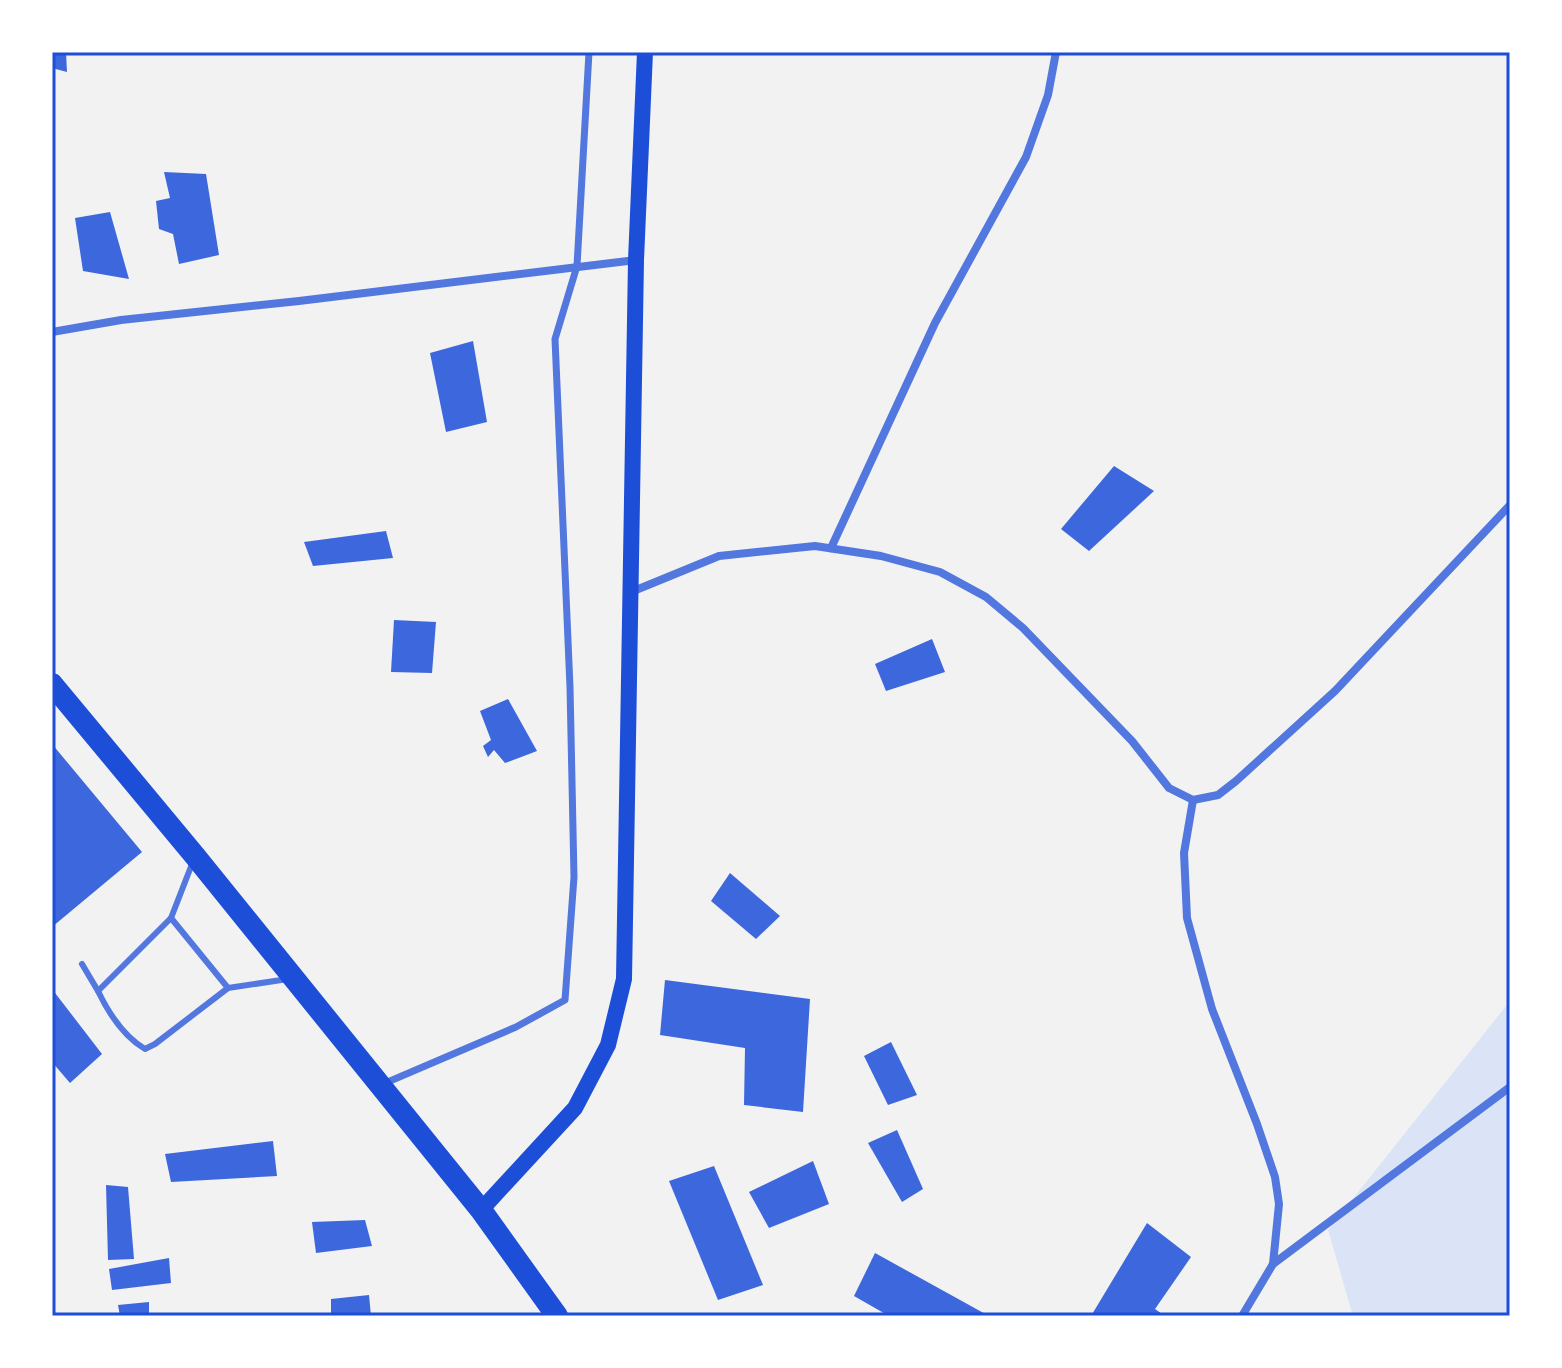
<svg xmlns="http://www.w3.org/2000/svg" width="1562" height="1368" viewBox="0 0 1562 1368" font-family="Arial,sans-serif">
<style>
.green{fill:#dbe4f7}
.building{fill:#3d67dc}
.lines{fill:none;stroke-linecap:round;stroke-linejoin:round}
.service{stroke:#5277de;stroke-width:6}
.pedestrian{stroke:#5277de;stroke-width:7}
.minor{stroke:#5277de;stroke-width:8}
.secondary{stroke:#1d4ed8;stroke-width:16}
.trunk{stroke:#1d4ed8;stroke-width:22}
.neatline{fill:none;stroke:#1d4ed8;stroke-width:3}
</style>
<rect width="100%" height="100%" fill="#f2f2f2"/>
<polygon class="green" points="1510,1001 1510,1316 1353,1316 1328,1230"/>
<g class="building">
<polygon points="52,52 66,52 67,72 52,68"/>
<polygon points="164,172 206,174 219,255 179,264 173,234 159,229 156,201 170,198"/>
<polygon points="110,212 129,279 83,271 75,218"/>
<polygon points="473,341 487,422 446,432 430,353"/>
<polygon points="1114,466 1154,491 1089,551 1061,529"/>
<polygon points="386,531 393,558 313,566 304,542"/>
<polygon points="394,620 436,622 432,673 391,672"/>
<polygon points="932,639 945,672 886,691 875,664"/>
<polygon points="508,699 537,751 505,763 494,750 488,757 483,746 491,740 480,711"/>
<polygon points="52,744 142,852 52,927"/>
<polygon points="730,873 780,916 756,939 711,901"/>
<polygon points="665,980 810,999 803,1112 744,1105 745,1048 660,1035"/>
<polygon points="52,989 102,1054 70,1083 52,1062"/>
<polygon points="891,1042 917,1095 888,1105 864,1056"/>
<polygon points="897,1130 923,1189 902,1202 868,1143"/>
<polygon points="273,1141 277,1176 171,1182 165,1154"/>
<polygon points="813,1161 829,1204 769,1228 749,1192"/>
<polygon points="714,1166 763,1285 718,1300 669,1181"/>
<polygon points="106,1185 128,1187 134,1259 108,1260"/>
<polygon points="365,1220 372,1246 316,1253 312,1222"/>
<polygon points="1147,1223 1191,1257 1155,1309 1165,1316 1091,1316"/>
<polygon points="875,1253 989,1316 889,1316 854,1296"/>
<polygon points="169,1258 171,1283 112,1290 109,1269"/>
<polygon points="369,1295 371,1316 331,1316 331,1299"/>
<polygon points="149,1302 149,1316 120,1316 118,1305"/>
</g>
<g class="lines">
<g class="service">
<path d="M 192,864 L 171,918 L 98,991 C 109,1014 123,1036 145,1049 L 155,1044 L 228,988 L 288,979"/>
<polyline points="171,918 228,988"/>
<polyline points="82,964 98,991"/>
</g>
<polyline class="pedestrian" points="383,1084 516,1027 565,1000 574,877 570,687 555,339 577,266 589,52"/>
<g class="minor">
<polyline points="52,332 121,320 299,301 636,260"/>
<polyline points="831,548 935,323 1026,157 1048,95 1056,52"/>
<polyline points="631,592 719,556 815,546 881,556 940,572 986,597 1023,628 1132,741 1169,788 1193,800"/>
<polyline points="1193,800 1184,853 1187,918 1212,1009 1257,1124 1275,1177 1279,1204 1273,1264 1242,1316"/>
<polyline points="1193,800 1218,795 1236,781 1335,691 1510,505"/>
<polyline points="1273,1264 1510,1087"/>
</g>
<polyline class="secondary" points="481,1210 575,1108 608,1045 624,979 636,260 645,52"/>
<polyline class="trunk" points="52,684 195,856 481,1210 557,1316"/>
</g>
<rect width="1562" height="1368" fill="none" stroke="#ffffff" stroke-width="108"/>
<rect x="54" y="54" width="1454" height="1260" class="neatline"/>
</svg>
